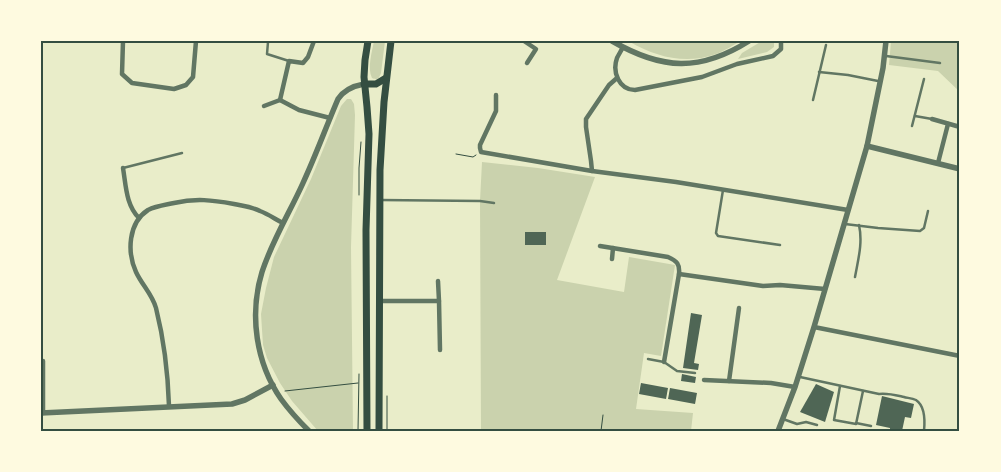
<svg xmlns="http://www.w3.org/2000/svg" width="1001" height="472" viewBox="0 0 1001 472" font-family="Helvetica,sans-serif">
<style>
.green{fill:#cad2ad}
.building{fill:#4f6655}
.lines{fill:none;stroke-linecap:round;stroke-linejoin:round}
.path{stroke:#344e41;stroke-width:1}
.service{stroke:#617663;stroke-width:2.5}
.minor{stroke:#617663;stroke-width:4.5}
.tertiary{stroke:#617663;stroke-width:5.5}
.primary{stroke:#344e41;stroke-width:7}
.neatline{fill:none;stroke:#344e41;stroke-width:2}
</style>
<rect width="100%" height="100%" fill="#e9edc9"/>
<g class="green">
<path d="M 374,41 L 385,41 L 381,73 C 379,78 378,81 372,78 C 367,68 372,52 374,41 Z"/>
<path d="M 621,41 L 741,41 C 733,45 725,51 716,54 C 685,65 657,57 630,42 L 627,43 Z"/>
<polygon points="762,41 774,41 774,47 767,52 738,59 742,53"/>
<polygon points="891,41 960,41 960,92 938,71 889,65"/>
<polygon points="347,99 351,99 354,104 355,115 351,247 353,431 318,431 292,401 280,383 267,358 263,345 261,314 266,288 274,257 311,179 341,106"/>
<polygon points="482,162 538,168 595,177 557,280 624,292 629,257 675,265 661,356 644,353 636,409 693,413 691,431 481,431 480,201"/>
</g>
<g class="building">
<rect x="525" y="232" width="21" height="13"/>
<polygon points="691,313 702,315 694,363 699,364 698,370 683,368"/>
<polygon points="682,374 696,377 695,383 681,381"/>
<polygon points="641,383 668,388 666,399 639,394"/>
<polygon points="816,384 834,392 825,422 800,412"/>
<polygon points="670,388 697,393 695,404 668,399"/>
<polygon points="882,396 914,404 911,418 905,417 902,431 890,431 890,428 876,425"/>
</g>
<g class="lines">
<g class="path">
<polyline points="456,154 473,157 476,155"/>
<polyline points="359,195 359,168 361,142"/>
<polyline points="285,391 358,383"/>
<polyline points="387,396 387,431"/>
<polyline points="358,431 359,374"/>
<polyline points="601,431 603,415"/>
</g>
<g class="service">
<polyline points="268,42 267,54 289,61"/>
<polyline points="886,56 940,63"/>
<polyline points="819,72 848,75 878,81"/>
<polyline points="813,100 826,45"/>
<polyline points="915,116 932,119"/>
<polyline points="912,126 924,79"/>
<polyline points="123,168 182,153"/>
<polyline points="723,190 716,233 718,236 780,245"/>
<polyline points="380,200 480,201 494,203"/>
<polyline points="845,224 878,228 920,231 924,228 928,211"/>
<path d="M 855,277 C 858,260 863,243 859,225"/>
<polyline points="648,359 664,362 677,371 695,373"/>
<path d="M 800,377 L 879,394 C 888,393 895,395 904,397 C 907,398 912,398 916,400 C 925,406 925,421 924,431"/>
<polyline points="840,386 834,420 856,424 863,391"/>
<polyline points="783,419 797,424 806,422 817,425"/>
<polyline points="856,423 871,426"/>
</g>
<g class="minor">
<polyline points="123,41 122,74 132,83 174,89 186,85 193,77 196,41"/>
<polyline points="524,41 536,49 527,63"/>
<path d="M 623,47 C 621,51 619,54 617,58 C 612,72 619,90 635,90 L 702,77 L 737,64 L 773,56 L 781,49 L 781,41"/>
<polyline points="496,95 496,111 480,145 480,148 481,152 592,171 676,182 848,210"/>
<polyline points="280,100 289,61 303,63 308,57 314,41"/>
<polyline points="264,106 280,100 299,110 330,118"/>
<polyline points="932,119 960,127"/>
<polyline points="938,163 948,124"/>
<path d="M 123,168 C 126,186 126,205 139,218"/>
<polyline points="592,171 591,161 586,127 586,119 609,85 617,78"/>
<path d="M 600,246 L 668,257 C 677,261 680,264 679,274 L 664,362"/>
<polyline points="612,259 613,248"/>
<polyline points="679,274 763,286 780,285 825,289"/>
<polyline points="438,281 439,301"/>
<polyline points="379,301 439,301 440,350"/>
<polyline points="814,327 960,356"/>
<polyline points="704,380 771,383 795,387"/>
<polyline points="729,381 739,308"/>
<path d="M 169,406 C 168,374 164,340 156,308 C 152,294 142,285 136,272 C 127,252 128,223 148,210 C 156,206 165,205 174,203 C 196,198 212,200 234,204 C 243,206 252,207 260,211 C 268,214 275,219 283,223"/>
<polyline points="43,413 43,361"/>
</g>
<g class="tertiary">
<path d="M 612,41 C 662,70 700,72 749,41"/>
<polyline points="867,146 960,169"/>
<polyline points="41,413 232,404 245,400 273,385"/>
<path d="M 309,431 C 299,421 289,410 281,399 C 256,363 249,315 262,272 C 272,241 290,212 303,183 C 316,155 326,127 338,99 C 344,90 353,86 364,84"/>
<polyline points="778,431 795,387 814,327 867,146 883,68 886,41"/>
</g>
<g class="primary">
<polyline points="364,84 376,84 386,78"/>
<polyline points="367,431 366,230 369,134 367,107 364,77 365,60 368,41"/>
<polyline points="379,431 380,170 384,102 391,41"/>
</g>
</g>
<rect width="1001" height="472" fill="none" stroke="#fefae0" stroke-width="85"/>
<rect x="42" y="42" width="916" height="388" class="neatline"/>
</svg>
